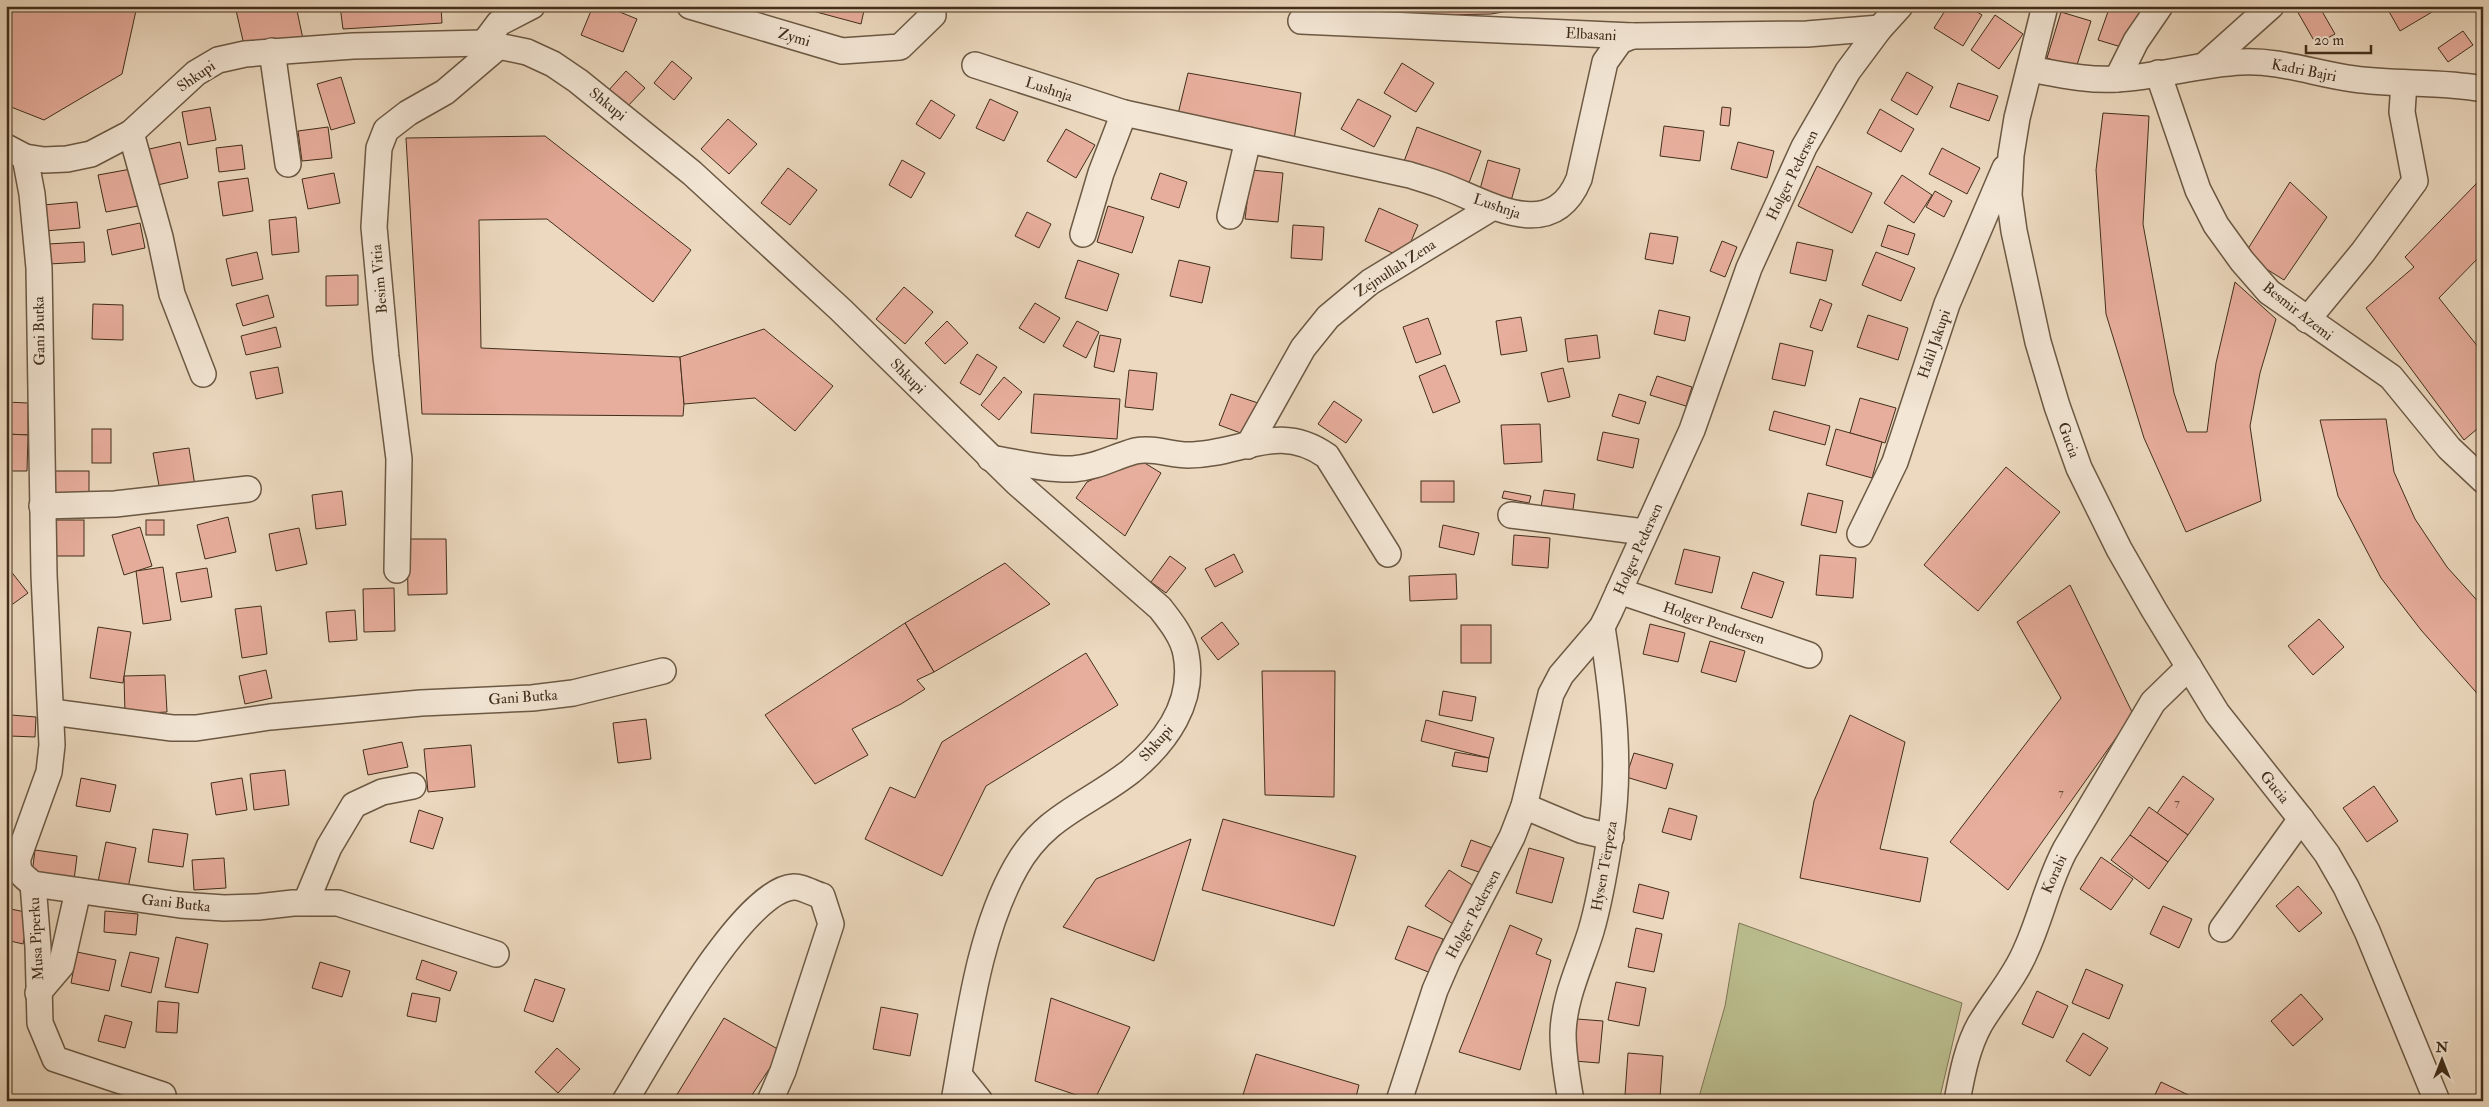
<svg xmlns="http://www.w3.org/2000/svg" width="2489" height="1107" viewBox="0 0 2489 1107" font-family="'IM FELL Double Pica',serif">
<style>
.green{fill:#bbbe8f;stroke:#7e7655}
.building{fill:#e8ae9d;stroke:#412e1b}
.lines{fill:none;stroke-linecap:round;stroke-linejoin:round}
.minor-casing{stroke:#6c5944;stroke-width:28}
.minor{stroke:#f3e6d5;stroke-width:25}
.labels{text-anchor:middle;stroke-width:4;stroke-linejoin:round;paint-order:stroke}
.number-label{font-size:12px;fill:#6b4e3c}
.street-label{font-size:15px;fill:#412e1b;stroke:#f3e6d5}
</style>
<rect width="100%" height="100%" fill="#ecd9bf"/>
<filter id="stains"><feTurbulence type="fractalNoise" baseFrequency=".004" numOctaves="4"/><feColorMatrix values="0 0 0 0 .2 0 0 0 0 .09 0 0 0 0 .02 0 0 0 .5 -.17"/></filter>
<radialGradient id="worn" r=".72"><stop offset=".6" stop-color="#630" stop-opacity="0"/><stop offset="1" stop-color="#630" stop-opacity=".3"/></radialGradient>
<polygon class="green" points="1739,923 1962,1003 1939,1101 1695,1101 1699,1097 1725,1006"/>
<g class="building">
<polygon points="6,6 137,6 122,74 44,120 6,105"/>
<polygon points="235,6 296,6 303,39 244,45"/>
<polygon points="340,6 441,6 442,23 343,29"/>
<polygon points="593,6 605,6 637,19 623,52 581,35"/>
<polygon points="794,6 865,6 861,24"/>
<polygon points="1310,6 1539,6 1491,14 1394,16"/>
<polygon points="1948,6 1968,6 1982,15 1963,46 1934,28"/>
<polygon points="2110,6 2130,6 2141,9 2128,49 2098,40"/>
<polygon points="2302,6 2319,6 2335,34 2316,44 2296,9"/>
<polygon points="2389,6 2428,6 2432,12 2400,31 2387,8"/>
<polygon points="2061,12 2091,21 2076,68 2047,58"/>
<polygon points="1995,15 2023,34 1999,69 1971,50"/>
<polygon points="2463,31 2473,45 2448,62 2438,48"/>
<polygon points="672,61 692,78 674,100 654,83"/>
<polygon points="1402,63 1434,83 1416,112 1384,93"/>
<polygon points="626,71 645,88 626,108 608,91"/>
<polygon points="1907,72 1933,87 1917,115 1891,100"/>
<polygon points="1188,73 1301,93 1294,140 1177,118"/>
<polygon points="341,77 355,123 331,130 317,84"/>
<polygon points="1958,83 1998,96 1989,121 1950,107"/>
<polygon points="990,99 1018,112 1004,141 976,128"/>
<polygon points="1358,99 1391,116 1374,147 1341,129"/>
<polygon points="931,100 955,115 940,139 916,124"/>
<polygon points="210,107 216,140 188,145 182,112"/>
<polygon points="1722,107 1731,108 1729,126 1720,125"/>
<polygon points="1880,109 1914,129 1901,152 1867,133"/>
<polygon points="2103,113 2149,116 2143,224 2174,393 2187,432 2207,432 2216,363 2235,282 2276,319 2260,373 2250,426 2261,501 2186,532 2144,438 2106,314 2096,170"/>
<polygon points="728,119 757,144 729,174 701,149"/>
<polygon points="1664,126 1704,131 1700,161 1660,156"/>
<polygon points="328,127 332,158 302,161 298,131"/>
<polygon points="1417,127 1481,151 1467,188 1403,164"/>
<polygon points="1066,129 1095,145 1076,178 1047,161"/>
<polygon points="545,136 691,250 653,302 547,219 479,220 481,348 680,357 684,404 683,416 422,414 406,138"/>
<polygon points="180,142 188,178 153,186 145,150"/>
<polygon points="1738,142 1774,151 1767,178 1731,169"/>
<polygon points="242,145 245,169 219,172 216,148"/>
<polygon points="1942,148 1980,168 1967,194 1929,174"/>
<polygon points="902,160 925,173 911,198 889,185"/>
<polygon points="1488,160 1520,169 1511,201 1479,193"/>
<polygon points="1817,166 1872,193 1852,233 1798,206"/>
<polygon points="788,168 817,190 790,225 761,203"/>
<polygon points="131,169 138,206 106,212 98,175"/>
<polygon points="1251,170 1283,173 1278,222 1245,219"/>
<polygon points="334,173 340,203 308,209 302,179"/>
<polygon points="1160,173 1187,182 1179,208 1151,199"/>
<polygon points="1902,175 1932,195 1914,223 1884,203"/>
<polygon points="248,178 253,211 223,216 218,182"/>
<polygon points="2290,182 2327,217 2284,280 2244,255"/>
<polygon points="2477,183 2483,192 2483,253 2439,298 2483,353 2483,424 2464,440 2366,308 2414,267 2405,257"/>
<polygon points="1935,191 1952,201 1944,217 1926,207"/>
<polygon points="77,202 80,228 45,231 43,205"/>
<polygon points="1108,206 1144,217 1132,253 1097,242"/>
<polygon points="1379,208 1418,225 1404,258 1365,241"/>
<polygon points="1027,212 1051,224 1039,248 1015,236"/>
<polygon points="296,217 299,252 272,255 269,220"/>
<polygon points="140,223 145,248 112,255 107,230"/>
<polygon points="1293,225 1324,227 1322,260 1291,258"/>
<polygon points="1888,225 1915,234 1908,255 1881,246"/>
<polygon points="1650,233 1678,237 1673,264 1645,259"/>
<polygon points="1722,241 1737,247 1725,277 1710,271"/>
<polygon points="84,242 85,262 49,264 48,244"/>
<polygon points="1797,242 1833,250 1826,281 1790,273"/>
<polygon points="257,252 263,279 232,286 226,259"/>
<polygon points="1876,252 1915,268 1901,301 1862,285"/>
<polygon points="1078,260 1119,274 1107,311 1065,298"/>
<polygon points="1179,260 1210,267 1202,303 1170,296"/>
<polygon points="358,275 358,305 326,306 326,276"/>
<polygon points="904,287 933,312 905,344 876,319"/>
<polygon points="268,295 274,317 243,326 236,304"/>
<polygon points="1820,299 1832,304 1822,331 1810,327"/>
<polygon points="1035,303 1060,318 1044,343 1019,328"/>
<polygon points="93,304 123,305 123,340 92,339"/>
<polygon points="1659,310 1690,317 1685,341 1654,334"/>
<polygon points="1868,315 1908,328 1898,360 1857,347"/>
<polygon points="1521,317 1527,351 1501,355 1496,321"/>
<polygon points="1428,318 1441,354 1416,363 1403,327"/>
<polygon points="947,321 968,343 945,364 925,343"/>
<polygon points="1077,321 1099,332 1086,358 1063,346"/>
<polygon points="276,327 281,347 246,355 241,336"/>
<polygon points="764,329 833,386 795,431 755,398 684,404 680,357"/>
<polygon points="1100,335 1121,339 1114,372 1094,367"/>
<polygon points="1597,335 1600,358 1568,362 1565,339"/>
<polygon points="1780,343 1813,351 1805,386 1772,379"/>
<polygon points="977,354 997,367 980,395 960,383"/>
<polygon points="1445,365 1460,402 1433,413 1419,376"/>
<polygon points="278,367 283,393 256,399 250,372"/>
<polygon points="1563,368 1570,397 1548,402 1541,373"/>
<polygon points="1129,370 1157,373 1153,410 1125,407"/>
<polygon points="1657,376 1692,387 1686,406 1650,395"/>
<polygon points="1004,377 1022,392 999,420 981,405"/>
<polygon points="1034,394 1120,399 1117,439 1031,433"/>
<polygon points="1231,394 1258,403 1246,435 1219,425"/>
<polygon points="1619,394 1646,402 1639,424 1612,416"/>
<polygon points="1860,398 1896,408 1885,443 1850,433"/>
<polygon points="1334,401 1362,420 1346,443 1318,424"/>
<polygon points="6,402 28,403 28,435 6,434"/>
<polygon points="1774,411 1830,426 1825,445 1769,430"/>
<polygon points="2386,419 2394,472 2415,519 2447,567 2483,607 2483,700 2421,630 2381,578 2338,496 2320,420"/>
<polygon points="1540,424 1542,462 1504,464 1501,425"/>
<rect x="92" y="429" width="19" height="34"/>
<polygon points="1836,429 1882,442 1872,478 1826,465"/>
<polygon points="1603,432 1639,439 1633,468 1597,460"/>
<polygon points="6,434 28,435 27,471 6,471"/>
<polygon points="189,448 195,486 160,491 153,453"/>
<polygon points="1138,459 1161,473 1125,536 1076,498 1087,482"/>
<polygon points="2006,467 2060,512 1978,611 1924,565"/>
<rect x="52" y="471" width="37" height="28"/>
<rect x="1421" y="481" width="33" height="21"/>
<polygon points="1544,490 1575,494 1572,517 1540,513"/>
<polygon points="342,491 346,525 316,529 312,495"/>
<polygon points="1504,491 1531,496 1529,503 1502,498"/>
<polygon points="1808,493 1843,501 1836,533 1801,525"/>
<polygon points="228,517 236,552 205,559 197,525"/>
<rect x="53" y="520" width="31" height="36"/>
<rect x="146" y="520" width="18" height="15"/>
<polygon points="1443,525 1479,533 1474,555 1439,547"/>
<polygon points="140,527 152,566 124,575 112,535"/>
<polygon points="299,528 307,564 276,571 269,534"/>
<polygon points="1514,535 1550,538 1548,568 1512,565"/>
<polygon points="407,539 446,539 447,594 408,595"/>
<polygon points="1684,549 1720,557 1712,593 1675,584"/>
<polygon points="1234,554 1243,572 1215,587 1205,569"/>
<polygon points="1820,555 1856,558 1853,598 1816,595"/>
<polygon points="1170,556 1186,568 1166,593 1151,582"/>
<polygon points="1005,563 1050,604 934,672 905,623"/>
<polygon points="6,565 28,593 6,609"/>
<polygon points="163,567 171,620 143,624 136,571"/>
<polygon points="207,568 212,597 181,602 176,573"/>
<polygon points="1753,572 1784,582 1772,618 1741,608"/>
<polygon points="1456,574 1457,599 1410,601 1409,576"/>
<polygon points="2070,585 2133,714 2008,890 1950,842 2061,698 2017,622"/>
<polygon points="394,588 395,631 364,632 363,589"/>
<polygon points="261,606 267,654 242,658 235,609"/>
<polygon points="355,610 357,640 329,642 326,612"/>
<polygon points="2319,619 2344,647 2313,675 2288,646"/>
<polygon points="1222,622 1239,644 1218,660 1201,638"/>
<polygon points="905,623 934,672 917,680 925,689 901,704 852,729 868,755 815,784 765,715"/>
<polygon points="1650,624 1685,633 1678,662 1643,654"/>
<rect x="1461" y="625" width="30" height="38"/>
<polygon points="98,627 131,632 123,683 90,678"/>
<polygon points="1710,641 1745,651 1736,682 1701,672"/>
<polygon points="1086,653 1118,705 986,786 942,876 865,839 890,787 915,798 942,742"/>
<polygon points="266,670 272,698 245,704 239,676"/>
<polygon points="1262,671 1335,671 1334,797 1265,795"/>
<polygon points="165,675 167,712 125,714 124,676"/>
<polygon points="1443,691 1476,697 1472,721 1439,715"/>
<polygon points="11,715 36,717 35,737 10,736"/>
<polygon points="1850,715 1905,742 1880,849 1928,858 1920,902 1800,878 1814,801"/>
<polygon points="646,719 651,759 618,763 613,723"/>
<polygon points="1426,720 1494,738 1489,758 1421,741"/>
<polygon points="402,742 408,767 368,775 363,750"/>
<polygon points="471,745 475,787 428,792 424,749"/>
<polygon points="1455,752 1489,758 1487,772 1452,766"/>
<polygon points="1634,753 1673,764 1666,789 1626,777"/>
<polygon points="285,770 289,805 254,810 250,774"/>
<polygon points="2183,776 2214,799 2188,835 2157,813"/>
<polygon points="81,778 116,785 110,812 76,806"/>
<polygon points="242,778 247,810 216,815 211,783"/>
<polygon points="2374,786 2398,821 2367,842 2343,808"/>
<polygon points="2149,807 2188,835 2168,862 2130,835"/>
<polygon points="1669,808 1697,816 1691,840 1662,832"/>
<polygon points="419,810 443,818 433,849 410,842"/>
<polygon points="1223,819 1356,856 1334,926 1202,890"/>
<polygon points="6,828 11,829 9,858 6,857"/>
<polygon points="153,829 188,834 183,867 148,862"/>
<polygon points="2130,835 2168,862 2149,889 2111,860"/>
<polygon points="1191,839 1154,961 1063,927 1096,879"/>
<polygon points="1471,840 1498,850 1488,875 1461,866"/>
<polygon points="106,842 136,848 128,888 98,882"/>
<polygon points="1529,848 1564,858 1552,903 1516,893"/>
<polygon points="35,850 77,856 74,880 32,874"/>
<polygon points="2101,857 2133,879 2111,910 2080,889"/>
<polygon points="224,858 226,888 194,890 192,860"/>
<polygon points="1449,870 1477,888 1453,924 1425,906"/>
<polygon points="1639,884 1669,892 1663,919 1633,912"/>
<polygon points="2298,886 2322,913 2299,932 2276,906"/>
<polygon points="2163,906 2192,919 2179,948 2150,934"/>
<polygon points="6,908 30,913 23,944 6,940"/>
<polygon points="105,911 138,914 136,935 104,932"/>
<polygon points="1510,925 1542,939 1536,954 1551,960 1520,1070 1459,1052"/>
<polygon points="1408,926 1443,939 1431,973 1395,959"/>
<polygon points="1636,928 1662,934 1654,972 1628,967"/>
<polygon points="176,937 208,944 198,993 165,987"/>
<polygon points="77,952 116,960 109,991 71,983"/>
<polygon points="130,952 159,958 151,993 121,986"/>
<polygon points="422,960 457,972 450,991 416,979"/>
<polygon points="320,962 350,971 342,997 312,988"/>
<polygon points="2086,969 2123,985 2109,1019 2072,1003"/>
<polygon points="535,979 565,989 553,1022 524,1011"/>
<polygon points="1616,982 1646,988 1639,1026 1608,1020"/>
<polygon points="2037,991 2068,1006 2053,1038 2022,1024"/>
<polygon points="412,993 440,998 436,1022 407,1016"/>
<polygon points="2301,994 2323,1019 2293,1046 2271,1021"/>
<polygon points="1051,998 1130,1027 1094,1101 1035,1081"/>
<polygon points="158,1001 179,1003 177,1033 156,1032"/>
<polygon points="881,1007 918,1014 910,1056 873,1049"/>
<polygon points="105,1015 132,1022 125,1048 98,1041"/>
<polygon points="724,1018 781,1051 748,1101 673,1101"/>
<polygon points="1577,1019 1603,1021 1599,1063 1574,1061"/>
<polygon points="2083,1033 2108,1048 2090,1076 2066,1061"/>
<polygon points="557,1048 580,1069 558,1093 535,1072"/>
<polygon points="1628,1053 1663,1056 1660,1097 1625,1095"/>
<polygon points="1256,1054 1359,1085 1355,1101 1241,1101"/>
<polygon points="2161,1082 2199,1100 2199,1101 2152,1101"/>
</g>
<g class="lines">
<defs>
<g id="minor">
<polyline points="690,6 842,51 900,47 933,15 932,6"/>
<polyline points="2045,6 2017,118 2011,155 2009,195 2014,231 2038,342 2057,406 2079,468 2119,549 2154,610 2217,713 2301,819 2327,854 2346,887 2367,931 2437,1101"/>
<polyline points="1301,21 1632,36 1807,34 1880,28"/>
<polyline points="484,43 499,23 532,6"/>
<polyline points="272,51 288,164"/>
<path d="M 975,65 L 1124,113 L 1410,175 C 1422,179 1434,182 1446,187 C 1490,204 1552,244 1579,179 L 1605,62 L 1620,41 L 1632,36"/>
<polyline points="2205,65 2271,6"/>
<path d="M 2030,69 C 2058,74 2088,81 2117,79 C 2159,77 2199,64 2241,62 C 2280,60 2316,74 2354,79 C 2397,85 2440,81 2483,89"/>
<polyline points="2158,73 2198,190 2216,225 2242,261 2269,292 2391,377 2449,448 2483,480"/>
<polyline points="2117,79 2136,41 2160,6"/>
<polyline points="131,133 160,237 172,294 203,374"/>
<path d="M 6,147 L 25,157 L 44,160 L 67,159 L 91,154 L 131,133 L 196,73 L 218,60 L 245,54 L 353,46 L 484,43 L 527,52 L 553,64 L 578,81 L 692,173 L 841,310 L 1017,483 L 1160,608 C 1171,622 1183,637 1186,654 C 1195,702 1166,742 1131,771 C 1088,805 1045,815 1016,867 C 978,934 968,1025 954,1101"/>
<path d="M 25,157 L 32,194 L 39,268 L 44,575 L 52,745 L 49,772 L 18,858 C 17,873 22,875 33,884 L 180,905 L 224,908 L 258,907 L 293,903 L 338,903 L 496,954"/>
<polyline points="1230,216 1248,140"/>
<polyline points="1083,234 1101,173 1124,113"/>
<polyline points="2307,320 2363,252 2415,181 2402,112 2404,83"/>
<polyline points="1248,446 1303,348 1328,317 1370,282 1493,207"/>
<path d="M 990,458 C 1016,462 1046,470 1073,469 C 1098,467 1113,457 1135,451 C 1154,447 1170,455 1188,455 C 1241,455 1278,421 1327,456 L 1388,554"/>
<polyline points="42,506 115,504 248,489"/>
<polyline points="1511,515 1644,532"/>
<polyline points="1860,534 1895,462 1947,304 2005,168"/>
<polyline points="397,570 399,459 386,357 374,227 379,148 386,130 408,113 445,92 499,46"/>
<polyline points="1619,591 1809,655"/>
<polyline points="52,712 172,728 196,728 270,717 421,703 532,698 573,693 663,671"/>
<polyline points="1524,806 1581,830 1611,837"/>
<polyline points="33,884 38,947 40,1023 55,1059 163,1095"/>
<polyline points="306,902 329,847 354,805 382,792 413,786"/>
<polyline points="2222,929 2301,819"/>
<polyline points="38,993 61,966 78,891"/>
<polyline points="959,1075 980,1101"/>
<path d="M 625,1101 C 653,1056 741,891 793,887 C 801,886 814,894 822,896 L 831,924 L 783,1071 L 770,1101"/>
<polyline points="1399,1101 1435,990 1448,960 1512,837 1524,806 1551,694 1561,675 1602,627 1609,613 1692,430 1749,268 1804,147 1848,71 1880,28 1900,6"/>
<path d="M 1571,1101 C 1567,1078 1563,1056 1563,1033 C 1564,997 1581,964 1591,931 C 1600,901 1605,869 1610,838 C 1622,766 1613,697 1602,627"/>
<path d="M 1957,1101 C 1962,1075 1967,1047 1980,1024 C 1995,999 2015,977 2026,950 C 2041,917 2048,882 2065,850 L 2153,702 L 2189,667"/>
</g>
</defs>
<use href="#minor" class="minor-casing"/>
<use href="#minor" class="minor"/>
</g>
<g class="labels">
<g class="number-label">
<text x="2061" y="796">7</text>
<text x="2177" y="806">7</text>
</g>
<g class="street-label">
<text transform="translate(1591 34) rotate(3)" y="5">Elbasani</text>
<text transform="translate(794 37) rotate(16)" y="5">Zymi</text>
<text transform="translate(2304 70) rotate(11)" y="5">Kadri Bajri</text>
<text transform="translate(196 76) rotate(-35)" y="5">Shkupi</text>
<text transform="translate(1049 89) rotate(18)" y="5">Lushnja</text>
<text transform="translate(608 104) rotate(39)" y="5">Shkupi</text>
<text transform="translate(1792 175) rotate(-64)" y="5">Holger Pedersen</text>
<text transform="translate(1497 206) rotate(19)" y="5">Lushnja</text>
<text transform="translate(1395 268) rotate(-33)" y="5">Zejnullah Zena</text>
<text transform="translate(379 279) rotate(-95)" y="5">Besim Vitia</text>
<text transform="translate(2298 311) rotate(38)" y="5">Besmir Azemi</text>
<text transform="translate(39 331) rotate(-91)" y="5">Gani Butka</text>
<text transform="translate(1934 344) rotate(-71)" y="5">Halil Jakupi</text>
<text transform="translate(908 376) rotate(45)" y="5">Shkupi</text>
<text transform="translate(2069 440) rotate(70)" y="5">Gucia</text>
<text transform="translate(1638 549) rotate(-66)" y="5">Holger Pedersen</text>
<text transform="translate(1714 623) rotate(18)" y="5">Holger Pendersen</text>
<text transform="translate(523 697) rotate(-4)" y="5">Gani Butka</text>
<text transform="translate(1156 743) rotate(-49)" y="5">Shkupi</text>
<text transform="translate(2275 787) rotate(51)" y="5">Gucia</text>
<text transform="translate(1604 866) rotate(-80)" y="5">Hysen Tërpeza</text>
<text transform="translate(2054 874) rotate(-66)" y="5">Korabi</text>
<text transform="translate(176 903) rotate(6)" y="5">Gani Butka</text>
<text transform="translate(1473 914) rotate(-62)" y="5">Holger Pedersen</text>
<text transform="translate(36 939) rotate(-93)" y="5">Musa Piperku</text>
</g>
</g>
<rect width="2489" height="1107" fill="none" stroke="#ecd9bf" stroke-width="25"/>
<rect x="8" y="8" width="2474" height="1092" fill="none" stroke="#412e1b" stroke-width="2.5"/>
<rect x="12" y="12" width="2464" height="1082" fill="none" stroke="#412e1b"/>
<g transform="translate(2442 1060)" stroke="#f3e6d5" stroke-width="4" paint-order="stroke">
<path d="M0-4L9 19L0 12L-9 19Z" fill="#412e1b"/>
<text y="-8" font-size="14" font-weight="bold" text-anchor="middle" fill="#412e1b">N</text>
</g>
<path d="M2306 45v8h65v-8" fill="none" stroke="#412e1b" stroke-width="2.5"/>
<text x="2314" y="45" font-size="15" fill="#412e1b" stroke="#f3e6d5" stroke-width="4" paint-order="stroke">20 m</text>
<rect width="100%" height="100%" filter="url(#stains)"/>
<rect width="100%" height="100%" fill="url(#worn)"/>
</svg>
